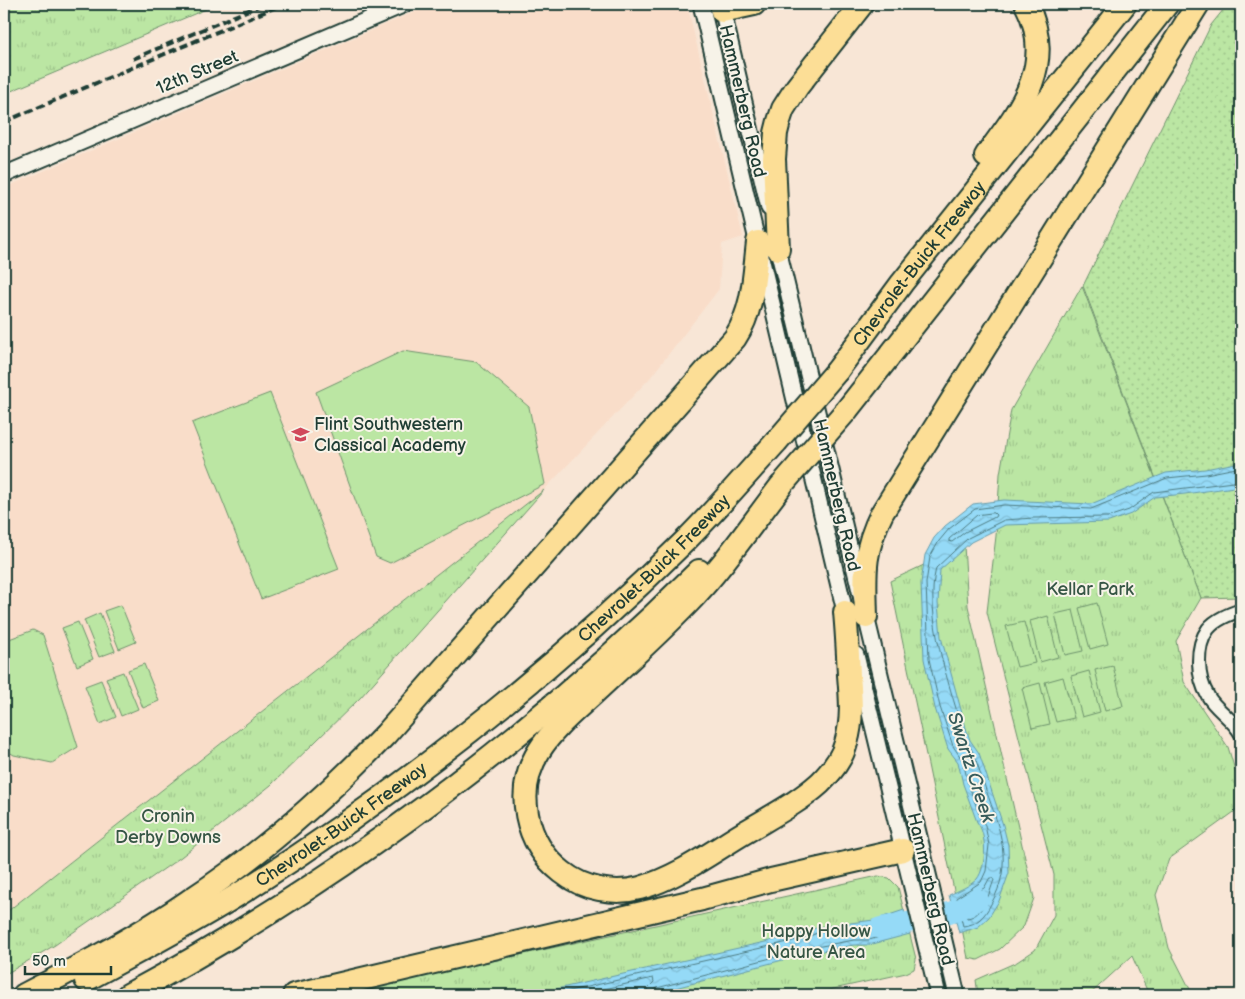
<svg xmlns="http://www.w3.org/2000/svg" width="1245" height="999" viewBox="0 0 1245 999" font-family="'Balsamiq Sans',sans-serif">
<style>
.built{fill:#f9ddc9}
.grass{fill:url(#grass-dots);stroke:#6d926c}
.park{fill:url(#park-tufts);stroke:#6d926c}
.garden{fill:#bbe6a3;stroke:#6d926c}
.water{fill:url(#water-waves);stroke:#669ba9}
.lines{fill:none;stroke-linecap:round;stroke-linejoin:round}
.shore{stroke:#4e7c82;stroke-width:1}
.river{stroke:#95daf7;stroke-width:21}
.minor-casing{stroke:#1f3d34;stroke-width:16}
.tertiary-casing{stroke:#1f3d34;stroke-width:19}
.motorway-casing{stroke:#1f3d34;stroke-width:26}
.minor{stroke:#f7f3e8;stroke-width:12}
.tertiary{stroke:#f7f3e8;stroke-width:15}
.motorway{stroke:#fcde96;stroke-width:22}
.rail{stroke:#1f3d34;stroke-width:4;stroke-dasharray:8 4;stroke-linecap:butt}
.motorway-bridge-casing{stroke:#1f3d34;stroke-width:26;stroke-linecap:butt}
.motorway-bridge{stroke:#fcde96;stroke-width:22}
.labels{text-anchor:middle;stroke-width:4;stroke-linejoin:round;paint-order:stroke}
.street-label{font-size:18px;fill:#1f3d34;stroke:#f7f3e8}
.poi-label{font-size:18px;fill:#1f3d34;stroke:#f7f3e8;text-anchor:start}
.park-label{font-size:18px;fill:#365645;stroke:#f7f3e8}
.water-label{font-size:19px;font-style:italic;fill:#375c5b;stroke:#f7f3e8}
</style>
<defs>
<pattern id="grass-dots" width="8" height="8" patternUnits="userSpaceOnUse" patternTransform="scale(1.25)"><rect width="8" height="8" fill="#bbe6a3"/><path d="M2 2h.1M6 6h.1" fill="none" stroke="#a0c68d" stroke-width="1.8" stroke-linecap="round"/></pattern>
<pattern id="park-tufts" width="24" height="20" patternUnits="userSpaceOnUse" patternTransform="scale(1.25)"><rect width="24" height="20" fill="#bbe6a3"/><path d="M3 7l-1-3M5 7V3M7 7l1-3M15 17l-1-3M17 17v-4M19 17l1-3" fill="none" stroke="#a0c68d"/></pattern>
<pattern id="water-waves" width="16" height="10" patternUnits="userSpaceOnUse" patternTransform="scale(1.25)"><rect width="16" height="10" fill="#95daf7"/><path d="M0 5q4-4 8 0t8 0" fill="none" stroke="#80bcd4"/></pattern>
</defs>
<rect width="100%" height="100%" fill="#f8e6d6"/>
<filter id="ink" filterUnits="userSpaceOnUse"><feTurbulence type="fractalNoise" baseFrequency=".02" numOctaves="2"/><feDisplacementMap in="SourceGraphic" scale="10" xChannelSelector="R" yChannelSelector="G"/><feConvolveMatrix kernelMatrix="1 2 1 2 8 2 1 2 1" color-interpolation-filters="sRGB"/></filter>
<g filter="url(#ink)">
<polygon class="built" points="433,4 687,4 743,237 722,244 719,289 650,378 544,490 4,914 4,188"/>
<polygon class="grass" points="1228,4 1241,4 1241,597 1201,598 1083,286 1211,25"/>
<g class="park">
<polygon points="4,4 218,4 4,94"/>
<polygon points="1082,286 1201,598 1176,641 1184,682 1228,747 1241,790 1241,807 1169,859 1156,895 1169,948 1193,995 1149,995 1132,956 1089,995 978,995 976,980 1017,962 1035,950 1054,915 1054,875 987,612 996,536 1000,474 1011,410"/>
<polygon points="544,490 360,698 271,785 181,857 55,945 4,975 4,914"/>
<polygon points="964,546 968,606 1034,898 1024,926 1000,949 978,960 968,958 890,581"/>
<polygon points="878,876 889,878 898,887 916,959 914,969 906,973 806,995 338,995"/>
</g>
<g class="garden">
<polygon points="403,351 476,362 529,407 545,484 390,563 376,557 316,392"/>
<polygon points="270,393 339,569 261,599 192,423"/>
<polygon points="1097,603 1108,644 1090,649 1079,608"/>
<polygon points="121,605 136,642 119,649 104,611"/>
<polygon points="1073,610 1083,651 1065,655 1055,614"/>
<polygon points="100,613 115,651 99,657 84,620"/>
<polygon points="1048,616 1058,657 1040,662 1030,621"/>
<polygon points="78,622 93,659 77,666 62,628"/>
<polygon points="1024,622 1035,663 1017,667 1006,626"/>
<polygon points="33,630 43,635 78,747 52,763 14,755 4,749 4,641"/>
<polygon points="144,664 159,701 143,708 128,670"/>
<polygon points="1113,666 1123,706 1105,711 1095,670"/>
<polygon points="1089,671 1100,712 1082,717 1071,676"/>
<polygon points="123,672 138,709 121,716 106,678"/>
<polygon points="1063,677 1074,718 1056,722 1045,682"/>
<polygon points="101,680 116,717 100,724 85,686"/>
<polygon points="1040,683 1050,724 1032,728 1022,688"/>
</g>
<g class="water">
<path d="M 1241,462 L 1241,486 L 1185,494 L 1155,497 L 1131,514 L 1109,522 L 1005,525 L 971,542 L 940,570 L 938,603 L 941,637 L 966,728 L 970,740 L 979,753 L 1003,825 L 1008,845 L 1009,873 L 999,901 L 989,917 L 978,927 L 959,933 L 949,895 C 958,891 970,886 977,879 C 987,866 987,834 977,822 L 963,784 L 958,762 L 948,749 L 935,708 L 924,659 L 921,583 L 925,555 L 934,538 L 945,526 L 973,504 L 1004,500 L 1091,504 L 1166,473 L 1205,469 Z"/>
<polygon points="904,910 910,934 869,945 854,945 806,954 648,995 530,995 805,933 818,927 874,920"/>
</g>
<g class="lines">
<g class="shore">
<path d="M 1241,467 L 1206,474 L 1167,478 L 1091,509 L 1004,505 L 975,509 L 949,529 L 939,541 L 930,557 L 926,583 L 929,659 L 940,707 L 953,746 L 963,761 L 968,783 L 981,819 L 985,825 L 989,845 L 986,871 L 981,882 L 956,898 L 963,926 C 977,925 985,916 991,904 C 1014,864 1000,829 986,790 C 982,779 979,768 975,757 C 971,747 965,739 962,729 C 949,682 924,617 936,568 L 968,538 L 1004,520 L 1034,518 L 1108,517 L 1129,510 L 1154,492 L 1241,481"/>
<polygon points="994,513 996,515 995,517 965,532 952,542 949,541 949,539 977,515"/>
<path d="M 990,878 L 993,878 L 994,880 C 989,893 984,916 967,918 L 963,901 L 984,888 Z"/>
<polyline points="551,995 806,938 819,932 875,925 898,917 901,919 903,928 901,931 869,940 854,940 805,949 657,988 653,991 652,995"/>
<polyline points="578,995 653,978 654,982 648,988 646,995"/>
</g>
<path class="river" d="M 879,928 C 912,921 949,918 978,899"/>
<defs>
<path id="minor" d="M 1241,610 C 1230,614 1216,619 1208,629 C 1195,647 1197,678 1208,696 C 1215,709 1232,718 1241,734"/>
<g id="tertiary">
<polyline points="701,4 847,620"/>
<polyline points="721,4 769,208"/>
<polyline points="4,175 405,4"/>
<polyline points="776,241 957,995"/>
<polyline points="856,655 938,995"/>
</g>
<g id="motorway">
<polyline points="722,11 754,4"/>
<path d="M 986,156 C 1021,109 1057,63 1026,4"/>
<polyline points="778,249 774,159 776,133 779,121 783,109 797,87 862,4"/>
<path id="s1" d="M 837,371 L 902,283 L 1125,4"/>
<polyline points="846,411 1167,4"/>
<path d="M 781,486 C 751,525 722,568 687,604 C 658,634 627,662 596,691 C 576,710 554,727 539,751 C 514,791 525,843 562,872 C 583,889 614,895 640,888 C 679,877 713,851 747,831 C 772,816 799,802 820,783 C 832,771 842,759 846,743 C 853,720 851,698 849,675 C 848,654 847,633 845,612"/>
<path d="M 866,617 C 865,575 862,553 882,513 L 1198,4"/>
<path id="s2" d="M 86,980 C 139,951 193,923 244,891 C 403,790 552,673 686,540 C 717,509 746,475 776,442"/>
<path d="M 24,995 C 80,966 137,937 189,901 C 261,854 327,796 386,734 L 735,338 C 754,309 754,276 758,242"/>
<path d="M 128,995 C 338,882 530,739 699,571"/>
<polyline points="294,995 702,899 771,880 903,850"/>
</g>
</defs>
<use href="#minor" class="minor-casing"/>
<use href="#tertiary" class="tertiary-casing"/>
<use href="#motorway" class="motorway-casing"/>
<use href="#minor" class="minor"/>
<use href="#tertiary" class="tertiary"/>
<use href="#motorway" class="motorway"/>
<g class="rail">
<polyline points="133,59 263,4"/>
<polyline points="4,122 283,4"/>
</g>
<defs>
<g id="motorway-bridge">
<polyline points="776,442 837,371"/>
<polyline points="785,481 846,411"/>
</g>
</defs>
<use href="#motorway-bridge" class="motorway-bridge-casing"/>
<use href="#motorway-bridge" class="motorway-bridge"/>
</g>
</g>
<defs>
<symbol id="school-bare" viewBox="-9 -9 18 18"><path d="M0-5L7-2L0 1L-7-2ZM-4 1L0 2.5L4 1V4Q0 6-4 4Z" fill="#d1495b" stroke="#f7f3e8" stroke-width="2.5" paint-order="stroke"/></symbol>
</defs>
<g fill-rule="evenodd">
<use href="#school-bare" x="288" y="422" width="25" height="25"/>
</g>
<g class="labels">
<g class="street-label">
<text transform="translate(197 72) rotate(-23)" y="6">12th Street</text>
<text transform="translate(743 101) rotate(77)" y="6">Hammerberg Road</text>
<text dy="6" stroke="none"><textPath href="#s1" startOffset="135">Chevrolet-Buick Freeway</textPath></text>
<text transform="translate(837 495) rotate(77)" y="6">Hammerberg Road</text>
<text dy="6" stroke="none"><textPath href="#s2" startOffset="704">Chevrolet-Buick Freeway</textPath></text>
<text dy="6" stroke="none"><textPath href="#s2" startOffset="299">Chevrolet-Buick Freeway</textPath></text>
<text transform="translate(931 889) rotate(77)" y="6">Hammerberg Road</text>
</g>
<g class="poi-label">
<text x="314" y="430">Flint Southwestern<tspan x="314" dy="21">Classical Academy</tspan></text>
</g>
<g class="park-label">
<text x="1090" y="595">Kellar Park</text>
<text x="168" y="822">Cronin<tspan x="168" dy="21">Derby Downs</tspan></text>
<text x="816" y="937">Happy Hollow<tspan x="816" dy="21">Nature Area</tspan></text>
</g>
<g class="water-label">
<text transform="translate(972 767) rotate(72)" y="7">Swartz Creek</text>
</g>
</g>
<rect width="1245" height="999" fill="none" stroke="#f7f3e8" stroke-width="20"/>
<rect x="10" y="10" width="1225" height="979" fill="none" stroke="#1f3d34" stroke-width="2" filter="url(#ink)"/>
<path d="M25 966v8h86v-8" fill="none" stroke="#1f3d34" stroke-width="2.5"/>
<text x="32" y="966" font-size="15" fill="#1f3d34" stroke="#f7f3e8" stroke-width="4" paint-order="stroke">50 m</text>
</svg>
